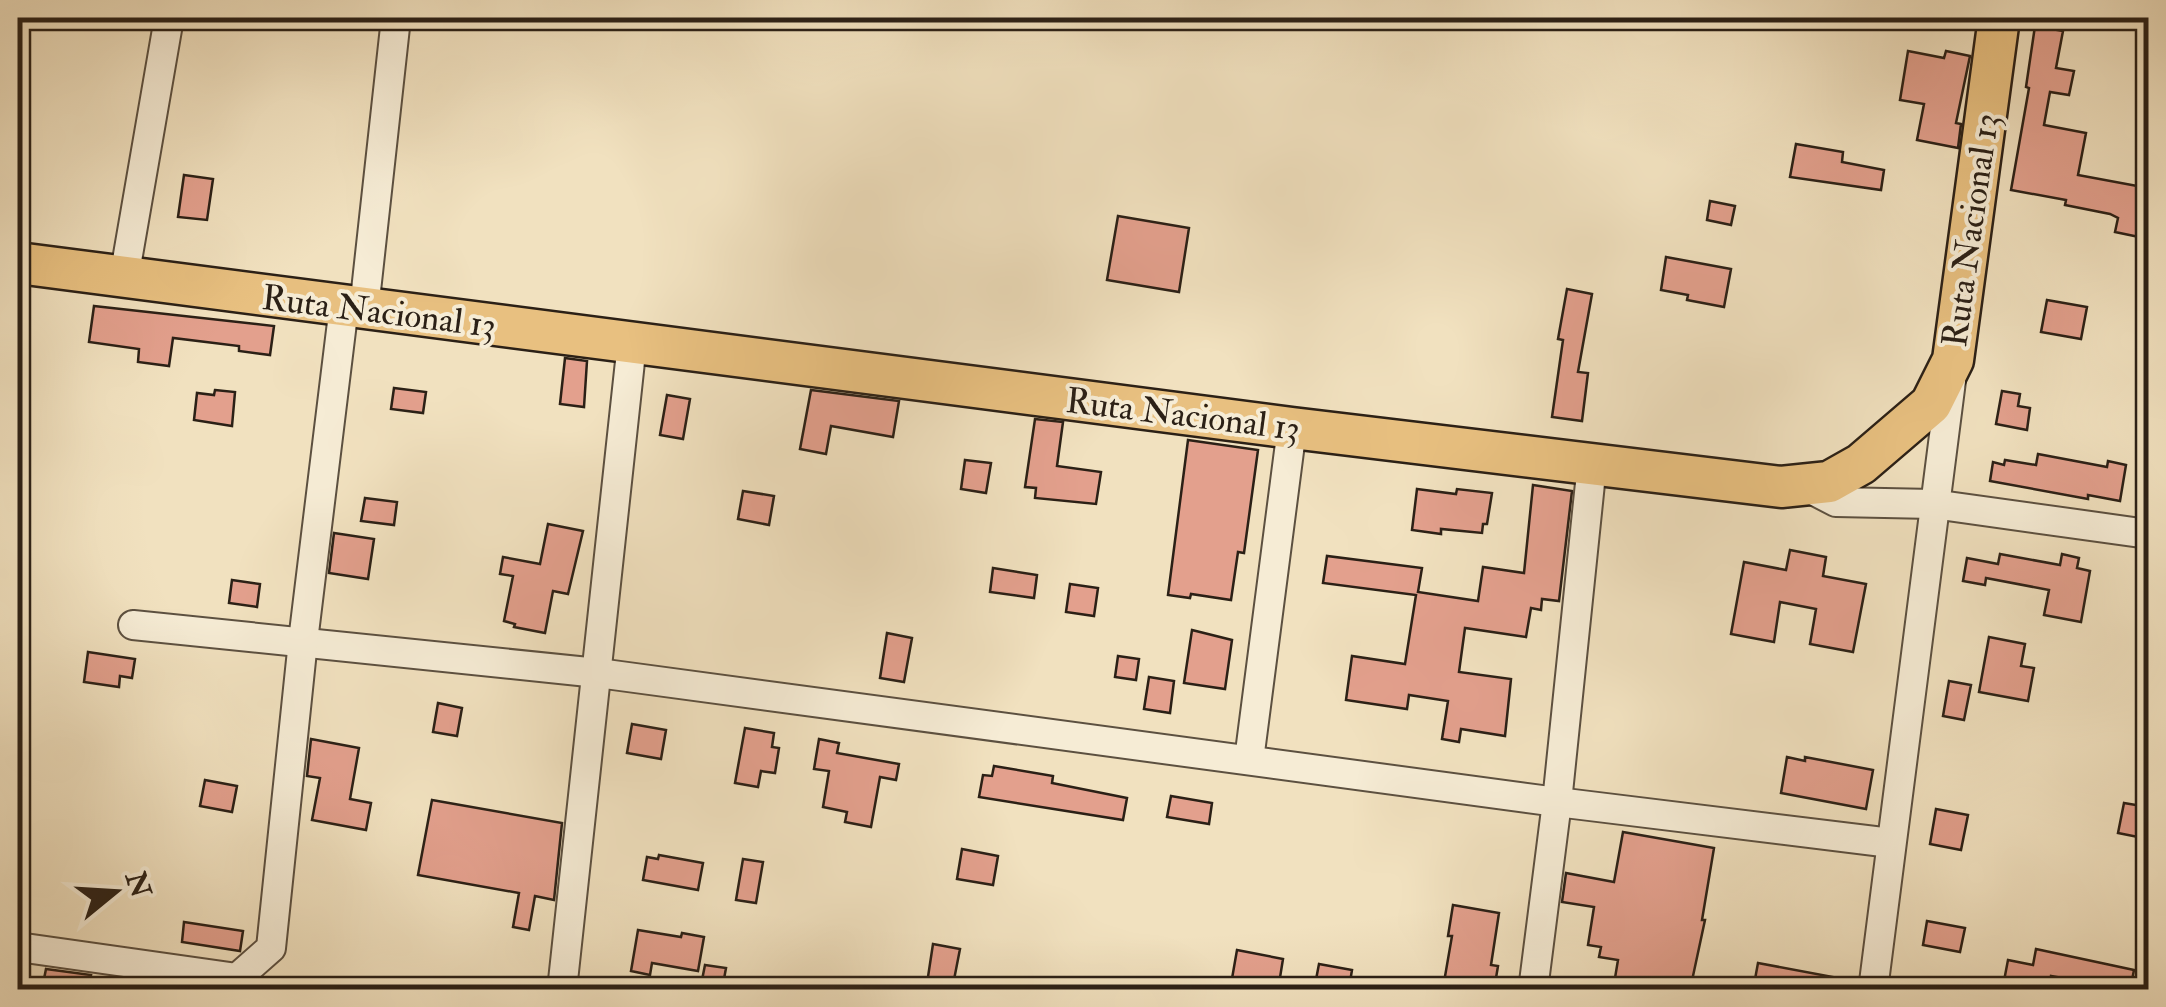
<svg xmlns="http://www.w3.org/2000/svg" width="2166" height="1007" viewBox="0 0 2166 1007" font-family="'IM FELL Double Pica',serif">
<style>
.building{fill:#e3a08d;stroke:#2b2016;stroke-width:2.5}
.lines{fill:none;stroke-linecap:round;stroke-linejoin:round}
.minor-casing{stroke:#5c5040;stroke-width:32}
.highway-casing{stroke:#2b2016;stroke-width:45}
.minor{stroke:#f6ecd5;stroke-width:28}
.highway{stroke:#e8c080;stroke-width:40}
.labels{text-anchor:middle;stroke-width:8;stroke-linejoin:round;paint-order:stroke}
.street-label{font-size:35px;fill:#2b2016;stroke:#f6ecd5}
</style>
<rect width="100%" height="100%" fill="#f1e1bf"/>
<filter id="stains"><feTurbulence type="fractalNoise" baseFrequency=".002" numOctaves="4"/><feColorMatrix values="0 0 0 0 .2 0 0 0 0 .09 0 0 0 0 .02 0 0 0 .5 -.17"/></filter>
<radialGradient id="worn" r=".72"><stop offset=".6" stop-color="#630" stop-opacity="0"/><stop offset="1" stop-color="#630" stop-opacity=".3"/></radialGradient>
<g class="building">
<polygon points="2035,26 2063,31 2056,68 2074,71 2069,95 2050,92 2044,125 2086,133 2078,175 2148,188 2139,237 2115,232 2118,218 2110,214 2065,205 2066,200 2011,190 2029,88 2026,87"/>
<polygon points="1908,51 1944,58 1946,51 1970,56 1956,123 1961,124 1958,148 1917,140 1924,104 1900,100"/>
<polygon points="1796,144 1843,152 1842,162 1884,170 1881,190 1790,177"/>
<polygon points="184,175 213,179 207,220 178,217"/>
<polygon points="1710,201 1735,206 1731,225 1707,220"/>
<polygon points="1118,216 1189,228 1179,292 1107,280"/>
<polygon points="1666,257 1731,269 1724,307 1687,300 1688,295 1661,290"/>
<polygon points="1567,289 1592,294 1578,372 1588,373 1582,421 1552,417 1563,340 1558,339"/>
<polygon points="2047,300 2087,307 2081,339 2041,332"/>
<polygon points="94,306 274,326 270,355 239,351 239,346 173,338 169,366 138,362 139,349 89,342"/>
<polygon points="565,358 587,361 584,407 560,404"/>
<polygon points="394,388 426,392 423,413 391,409"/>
<polygon points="215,390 235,392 232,426 194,420 197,393 214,395"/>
<polygon points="811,390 899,401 893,437 831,426 826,454 800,449"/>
<polygon points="2002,391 2020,394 2018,406 2030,408 2027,430 1996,424"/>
<polygon points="667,395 690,399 683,439 660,435"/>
<polygon points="1035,419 1063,422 1057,466 1101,472 1096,504 1035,498 1036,488 1025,487"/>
<polygon points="1188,440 1258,450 1244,553 1238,552 1231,600 1191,594 1190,598 1168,595"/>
<polygon points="2038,454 2107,467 2108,461 2126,465 2120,501 2088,495 2088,499 1990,481 1993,462 2004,465 2005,460 2036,465"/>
<polygon points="965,460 991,463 986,493 961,489"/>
<polygon points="1533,485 1572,491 1559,601 1542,599 1541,610 1531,608 1526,637 1465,628 1459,672 1511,679 1505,736 1461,729 1459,742 1442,739 1448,701 1409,695 1407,709 1346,700 1352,656 1405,664 1416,595 1323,583 1327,556 1422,568 1418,592 1478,601 1483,567 1524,573"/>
<polygon points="1417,489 1456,494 1457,489 1492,493 1487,524 1483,524 1482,533 1441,529 1441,534 1412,530"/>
<polygon points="743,491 774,496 769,525 738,519"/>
<polygon points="365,498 397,502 394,525 361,521"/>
<polygon points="548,524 583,531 568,594 553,591 545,633 514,627 515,624 504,621 513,576 500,574 503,557 540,564"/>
<polygon points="334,533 374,539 368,579 329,573"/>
<polygon points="1790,550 1826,557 1823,576 1866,584 1853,652 1810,644 1816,609 1780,602 1774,642 1731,634 1744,562 1786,570"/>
<polygon points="2000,554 2060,565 2062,554 2079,558 2077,568 2090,571 2081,622 2044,615 2049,590 1986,578 1985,585 1963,581 1967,558 1998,564"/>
<polygon points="993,568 1037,575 1034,598 990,592"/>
<polygon points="232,580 260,584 257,607 229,603"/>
<polygon points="1070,584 1098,588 1094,616 1066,612"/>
<polygon points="1192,630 1232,640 1225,689 1184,683"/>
<polygon points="887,633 912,638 904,682 880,678"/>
<polygon points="1989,637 2025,644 2021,666 2034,668 2028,701 1979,692"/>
<polygon points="88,652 135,659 132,678 120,676 119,687 84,682"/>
<polygon points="1118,656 1139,659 1136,680 1115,677"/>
<polygon points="1149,677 1174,681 1170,713 1144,709"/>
<polygon points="1949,681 1971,685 1964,720 1943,716"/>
<polygon points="438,703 462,708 457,736 433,732"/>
<polygon points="632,724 666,730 661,759 627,753"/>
<polygon points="745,728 774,733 772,747 779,748 775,773 761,771 758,787 735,783"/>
<polygon points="311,739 359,748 350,799 371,803 366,830 312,820 320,778 307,776"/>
<polygon points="819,739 839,743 837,753 899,764 896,780 880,777 871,827 845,822 847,812 823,807 829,771 814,769"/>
<polygon points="1787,757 1805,761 1805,757 1873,770 1866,809 1781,793"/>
<polygon points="994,766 1053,776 1052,783 1127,798 1123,820 979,797 983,775 992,776"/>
<polygon points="205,780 237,786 232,812 200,806"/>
<polygon points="1171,796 1212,803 1209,824 1167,817"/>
<polygon points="432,800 562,823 554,900 535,896 529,930 513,927 519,893 418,875"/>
<polygon points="2124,803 2148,807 2148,839 2118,833"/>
<polygon points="1936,809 1968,815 1961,850 1930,844"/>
<polygon points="1623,832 1714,848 1702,920 1705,920 1690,990 1613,990 1618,960 1599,957 1601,947 1588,945 1594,907 1562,902 1566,873 1614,882"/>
<polygon points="962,849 998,856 993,885 957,879"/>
<polygon points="659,855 703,863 698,890 643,880 647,857 658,859"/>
<polygon points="743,859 763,862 756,903 736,900"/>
<polygon points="1453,905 1499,913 1491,965 1498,966 1494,990 1443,988 1452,936 1448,936"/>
<polygon points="1927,921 1965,928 1960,952 1923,945"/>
<polygon points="184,922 243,931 240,951 182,942"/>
<polygon points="638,930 681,937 682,933 704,937 698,971 652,963 650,975 631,971"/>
<polygon points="933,944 960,949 952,990 926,990"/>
<polygon points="2036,949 2134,970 2130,990 2051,976 2049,990 2003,986 2008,960 2033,965"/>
<polygon points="1237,950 1283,959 1278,990 1230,990"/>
<polygon points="1758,963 1854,981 1853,990 1753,990"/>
<polygon points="1319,964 1352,970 1349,988 1332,985 1332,990 1314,990"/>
<polygon points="705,965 726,968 722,990 700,990"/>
<polygon points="46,969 91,975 88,990 43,984"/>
</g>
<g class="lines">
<defs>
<g id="minor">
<polyline points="124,278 169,18"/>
<polyline points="364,309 396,18"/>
<polyline points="1803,485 1836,502 1933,504 2148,534"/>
<polyline points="133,625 598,673 1557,802 1891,843"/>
<polyline points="1249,760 1292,428"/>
<polyline points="18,947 237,978 271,948 303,641 344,306"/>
<polyline points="562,990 632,343"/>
<polyline points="1533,990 1557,802 1592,464"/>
<polyline points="1873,990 1951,381"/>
</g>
<polyline id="highway" points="18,263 1292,428 1781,487 1829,482 1861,464 1931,404 1953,360 1999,18"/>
</defs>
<use href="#minor" class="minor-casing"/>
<use href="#highway" class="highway-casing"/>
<use href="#minor" class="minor"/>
<use href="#highway" class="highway"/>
</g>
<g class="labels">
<g class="street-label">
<text transform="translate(1970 230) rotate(-82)" y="12">Ruta Nacional 13</text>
<text transform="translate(379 311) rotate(7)" y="12">Ruta Nacional 13</text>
<text transform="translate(1183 414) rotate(7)" y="12">Ruta Nacional 13</text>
</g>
</g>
<rect width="2166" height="1007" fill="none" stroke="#f1e1bf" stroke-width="60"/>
<rect x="20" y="20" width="2126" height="967" fill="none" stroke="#2b2016" stroke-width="5"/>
<rect x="30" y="30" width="2106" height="947" fill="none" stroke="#2b2016" stroke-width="2.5"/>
<g transform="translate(115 892) rotate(72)" stroke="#f6ecd5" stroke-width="8" paint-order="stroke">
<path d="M0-8L18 38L0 25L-18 38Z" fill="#2b2016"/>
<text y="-15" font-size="28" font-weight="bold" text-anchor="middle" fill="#2b2016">N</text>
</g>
<rect width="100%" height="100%" filter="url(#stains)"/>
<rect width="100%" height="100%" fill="url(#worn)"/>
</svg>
